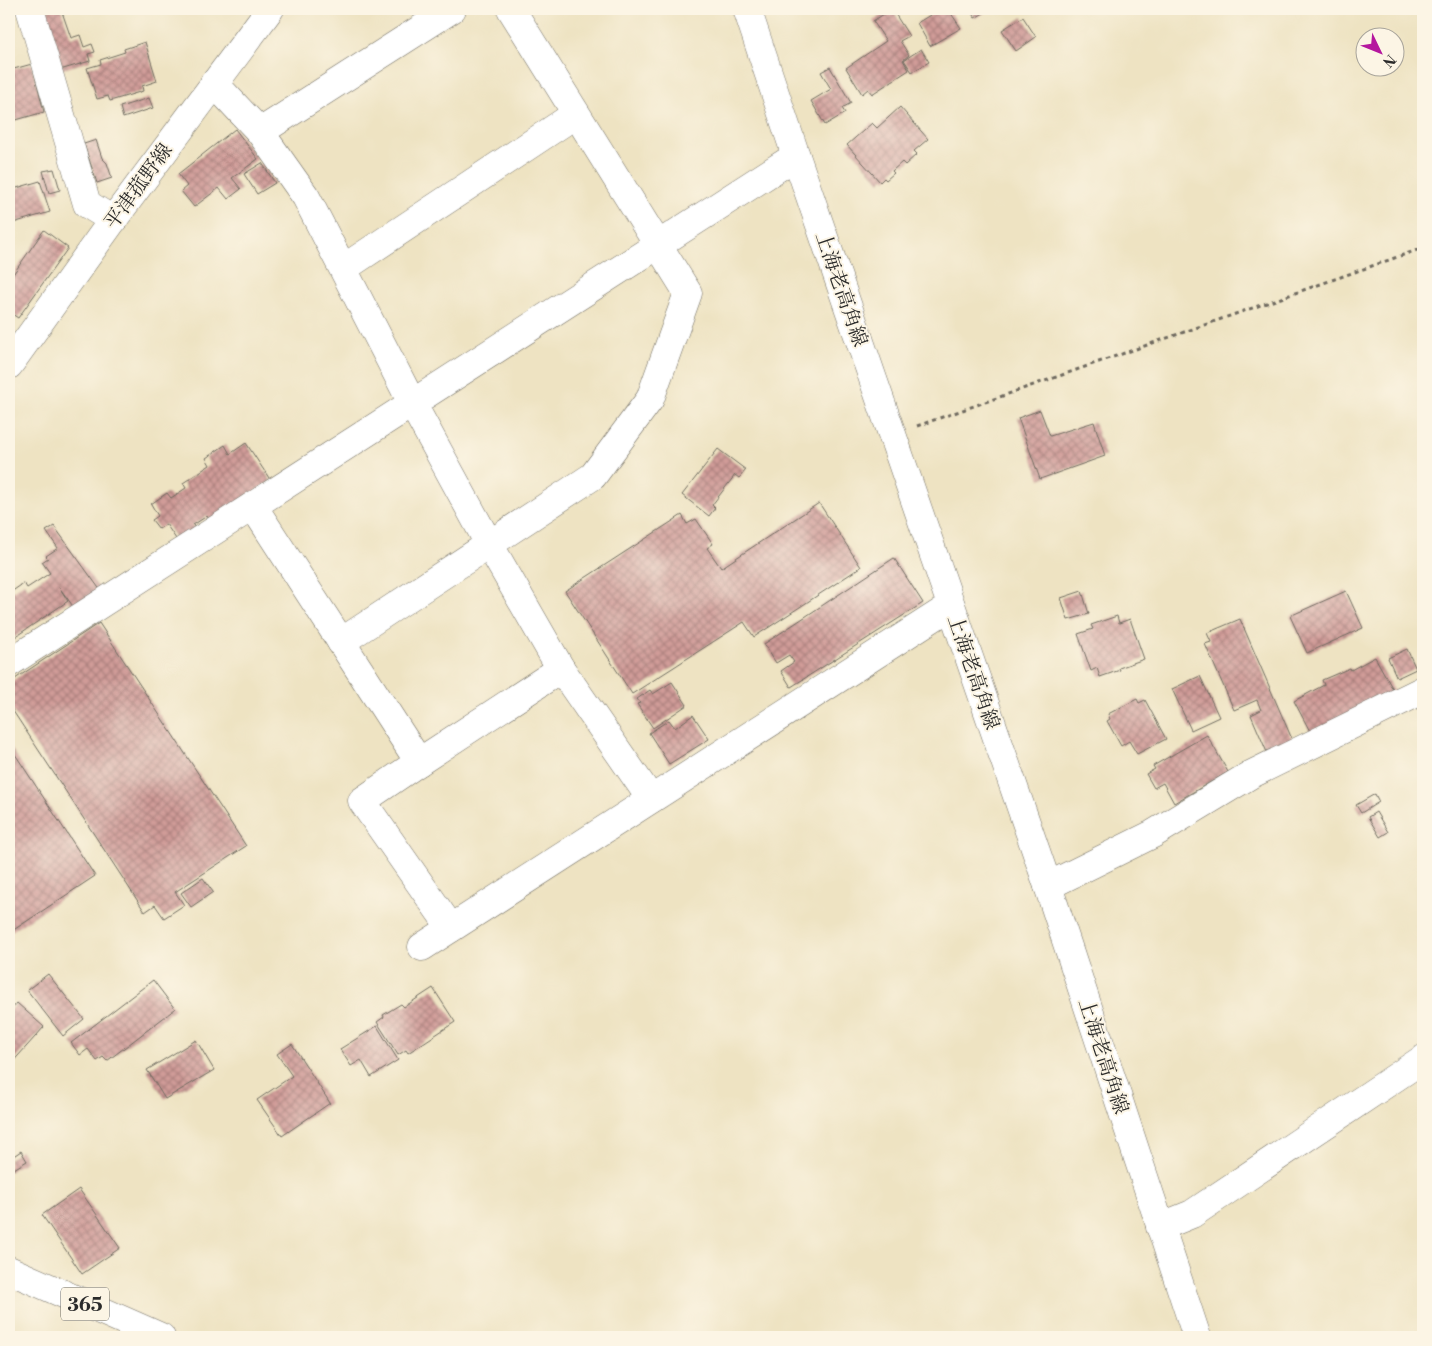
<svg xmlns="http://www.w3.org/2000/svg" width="1432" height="1346" viewBox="0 0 1432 1346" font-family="'Libre Bodoni','Noto Serif JP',serif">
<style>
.building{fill:url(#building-cross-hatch)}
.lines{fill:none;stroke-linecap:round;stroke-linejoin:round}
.minor-casing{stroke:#6f6b60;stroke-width:29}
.secondary-casing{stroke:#6f6b60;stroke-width:29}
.trunk-casing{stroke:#6f6b60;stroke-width:29}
.path{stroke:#6f6b60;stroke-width:3;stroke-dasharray:4 4;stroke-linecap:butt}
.minor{stroke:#fff;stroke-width:28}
.secondary{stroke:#fff;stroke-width:28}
.trunk{stroke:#fff;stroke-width:28}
.labels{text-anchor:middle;stroke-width:4;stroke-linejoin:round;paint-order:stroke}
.shield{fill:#fcf5e5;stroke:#6a6863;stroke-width:1}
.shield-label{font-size:19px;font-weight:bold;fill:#2b2b2b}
.street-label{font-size:20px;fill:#2b2b2b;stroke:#fcf5e5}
</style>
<defs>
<pattern id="building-cross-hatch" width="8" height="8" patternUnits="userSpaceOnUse" patternTransform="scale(1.25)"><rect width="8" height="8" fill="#d09b98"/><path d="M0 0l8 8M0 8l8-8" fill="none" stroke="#a97f7c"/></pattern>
</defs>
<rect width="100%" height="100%" fill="#fcf5e5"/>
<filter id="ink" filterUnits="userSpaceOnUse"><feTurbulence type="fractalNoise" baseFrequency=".02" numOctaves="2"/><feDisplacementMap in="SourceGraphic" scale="10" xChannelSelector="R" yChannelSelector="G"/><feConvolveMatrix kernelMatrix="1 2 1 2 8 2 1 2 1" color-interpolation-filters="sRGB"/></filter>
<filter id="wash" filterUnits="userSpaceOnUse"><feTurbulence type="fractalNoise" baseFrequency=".0096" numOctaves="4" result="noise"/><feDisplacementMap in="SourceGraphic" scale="20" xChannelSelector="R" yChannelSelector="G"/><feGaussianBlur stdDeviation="1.12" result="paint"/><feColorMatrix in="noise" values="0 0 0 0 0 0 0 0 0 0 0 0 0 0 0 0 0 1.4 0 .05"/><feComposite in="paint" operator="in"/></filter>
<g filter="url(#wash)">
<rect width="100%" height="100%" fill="#eee3c2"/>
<g id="blocks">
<g class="building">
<polygon points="53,9 61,9 71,38 80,35 84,47 92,44 95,52 88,54 90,61 60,70 43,12"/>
<polygon points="892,9 909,36 900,41 909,55 903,60 909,70 872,94 868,89 862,94 846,68 886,41 873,21"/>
<polygon points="940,9 948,9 961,28 930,46 917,23"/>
<polygon points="969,9 991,9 975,18"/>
<polygon points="1023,17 1036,37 1016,51 1002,30"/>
<polygon points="145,42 157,81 142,86 143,91 110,101 108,96 97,99 87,68 101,64 100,60 125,52 124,49"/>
<polygon points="921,49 929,62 912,72 904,60"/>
<polygon points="32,64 44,112 9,122 9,85 14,84 10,70"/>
<polygon points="830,67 851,103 842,108 845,113 825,125 811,101 831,89 821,72"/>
<polygon points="149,98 153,108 123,118 120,107"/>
<polygon points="900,107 928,139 914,151 917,154 905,165 902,162 892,171 894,173 886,180 884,178 880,182 847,145 872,123 877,128"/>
<polygon points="235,129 258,159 232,178 241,189 228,199 219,188 194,207 181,191 187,186 178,174"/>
<polygon points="96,140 102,158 107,163 112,178 97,183 84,144"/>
<polygon points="9,141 13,156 9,157"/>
<polygon points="262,163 275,183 257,194 244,174"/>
<polygon points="54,169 60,190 49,193 43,171"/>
<polygon points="40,181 50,212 13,223 9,208 9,199 12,198 10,190"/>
<polygon points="44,230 68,248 18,318 9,312 9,280"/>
<polygon points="1040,410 1050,436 1094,422 1105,456 1040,479 1018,418"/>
<polygon points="246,443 271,481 210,521 207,516 193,525 196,530 178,542 166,524 159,529 152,520 158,516 151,504 167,493 171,498 186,488 183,483 210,465 206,458 225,445 230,454"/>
<polygon points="718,449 746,470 739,478 735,475 712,505 715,508 709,516 682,495"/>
<polygon points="819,503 861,567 754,637 744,622 632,694 565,591 682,515 687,524 696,519 713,544 707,548 721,568"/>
<polygon points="54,526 101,591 75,609 59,587 68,601 9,641 9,601 14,597 11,592 24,583 27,588 50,573 42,562 48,558 46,556 58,548 46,531"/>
<polygon points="894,558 923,603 791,687 781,671 794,662 789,655 776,663 764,644"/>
<polygon points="1082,591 1089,614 1068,620 1061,598"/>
<polygon points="1346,591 1363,628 1307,653 1290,616"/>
<polygon points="1117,616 1119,623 1130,619 1144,659 1119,668 1120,670 1100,677 1097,668 1091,671 1078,634 1093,629 1091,625"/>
<polygon points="1240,619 1295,746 1269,757 1251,715 1261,710 1257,700 1234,710 1205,644 1211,642 1207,633"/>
<polygon points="99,623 246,846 175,892 184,905 164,918 155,905 145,912 9,705 9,683"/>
<polygon points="1407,649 1416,669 1397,678 1388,658"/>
<polygon points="1375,657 1395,693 1313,737 1294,701 1324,685 1322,680 1350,668 1351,670"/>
<polygon points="1200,676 1219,717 1191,730 1172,689"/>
<polygon points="672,682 687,705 653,728 637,704 640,703 637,699 650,690 653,694"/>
<polygon points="1137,699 1139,703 1145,700 1166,739 1137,754 1129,741 1121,746 1107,721 1110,719 1108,714"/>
<polygon points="693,715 709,739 669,764 649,733 669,720 675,728"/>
<polygon points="1207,735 1228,772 1174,803 1163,783 1154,788 1146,774 1155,769 1153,766"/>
<polygon points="9,745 95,876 9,933"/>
<polygon points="1375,794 1379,802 1361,813 1356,805"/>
<polygon points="1376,812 1388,832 1380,837 1368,817"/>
<polygon points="203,878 213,892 191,907 181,893"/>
<polygon points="48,974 84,1019 63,1036 27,990"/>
<polygon points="153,980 175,1009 107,1061 103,1057 97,1061 88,1049 80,1055 71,1043"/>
<polygon points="433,988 455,1022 408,1053 406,1050 398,1055 377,1022 384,1017 383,1015 401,1004 404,1007"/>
<polygon points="17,1003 44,1027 9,1066 9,1012"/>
<polygon points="377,1026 398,1060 371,1077 361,1060 351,1066 340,1049"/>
<polygon points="196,1040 214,1070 165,1099 147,1070"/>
<polygon points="292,1044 330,1103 282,1136 257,1100 292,1076 277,1054"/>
<polygon points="21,1151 27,1161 9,1172 9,1159"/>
<polygon points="79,1189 120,1248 82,1274 42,1215"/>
</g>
</g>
</g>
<g filter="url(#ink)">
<use href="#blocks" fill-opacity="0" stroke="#6f6b60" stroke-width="1"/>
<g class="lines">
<defs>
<g id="minor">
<polyline points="30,9 87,204 113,220"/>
<polyline points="214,83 260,132 306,197 412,403 489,544 561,669 651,799"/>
<polyline points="260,132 452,9"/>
<polyline points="344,268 576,114"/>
<polyline points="253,506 419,762"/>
<polyline points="341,642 593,476 650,399 688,293 511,9"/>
<polyline points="9,663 796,156"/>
<polyline points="1048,886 1153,834 1250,775 1423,690"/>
<polyline points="451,928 362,801 419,762 561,669"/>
<polyline points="422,947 951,606"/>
<polyline points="1160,1227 1192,1214 1423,1059"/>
</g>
<g id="secondary">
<polyline points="747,9 796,156 1048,886 1197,1337"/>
<polyline points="9,365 113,220 270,9"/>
</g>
<polyline id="trunk" points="9,1270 161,1337"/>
</defs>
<use href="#minor" class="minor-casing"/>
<use href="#secondary" class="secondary-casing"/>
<use href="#trunk" class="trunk-casing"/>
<polyline class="path" points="917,426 1423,248"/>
<use href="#minor" class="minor"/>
<use href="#secondary" class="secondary"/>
<use href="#trunk" class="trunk"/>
</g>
</g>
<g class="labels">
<rect class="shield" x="61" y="1287.5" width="48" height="33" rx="4"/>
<g class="shield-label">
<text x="85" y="1311">365</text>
</g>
<g class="street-label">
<text transform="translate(138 186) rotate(-54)" y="7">平津菰野線</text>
<text transform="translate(842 289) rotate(71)" y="7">上海老高角線</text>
<text transform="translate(974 672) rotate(71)" y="7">上海老高角線</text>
<text transform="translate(1104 1056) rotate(72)" y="7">上海老高角線</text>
</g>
</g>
<rect width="1432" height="1346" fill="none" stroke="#fcf5e5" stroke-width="30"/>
<g transform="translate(1380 52) rotate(133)"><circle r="24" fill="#fcf5e5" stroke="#a8a49b"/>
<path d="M0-4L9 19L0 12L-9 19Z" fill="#b5179e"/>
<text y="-8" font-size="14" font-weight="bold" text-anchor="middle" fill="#2b2b2b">N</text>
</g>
</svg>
